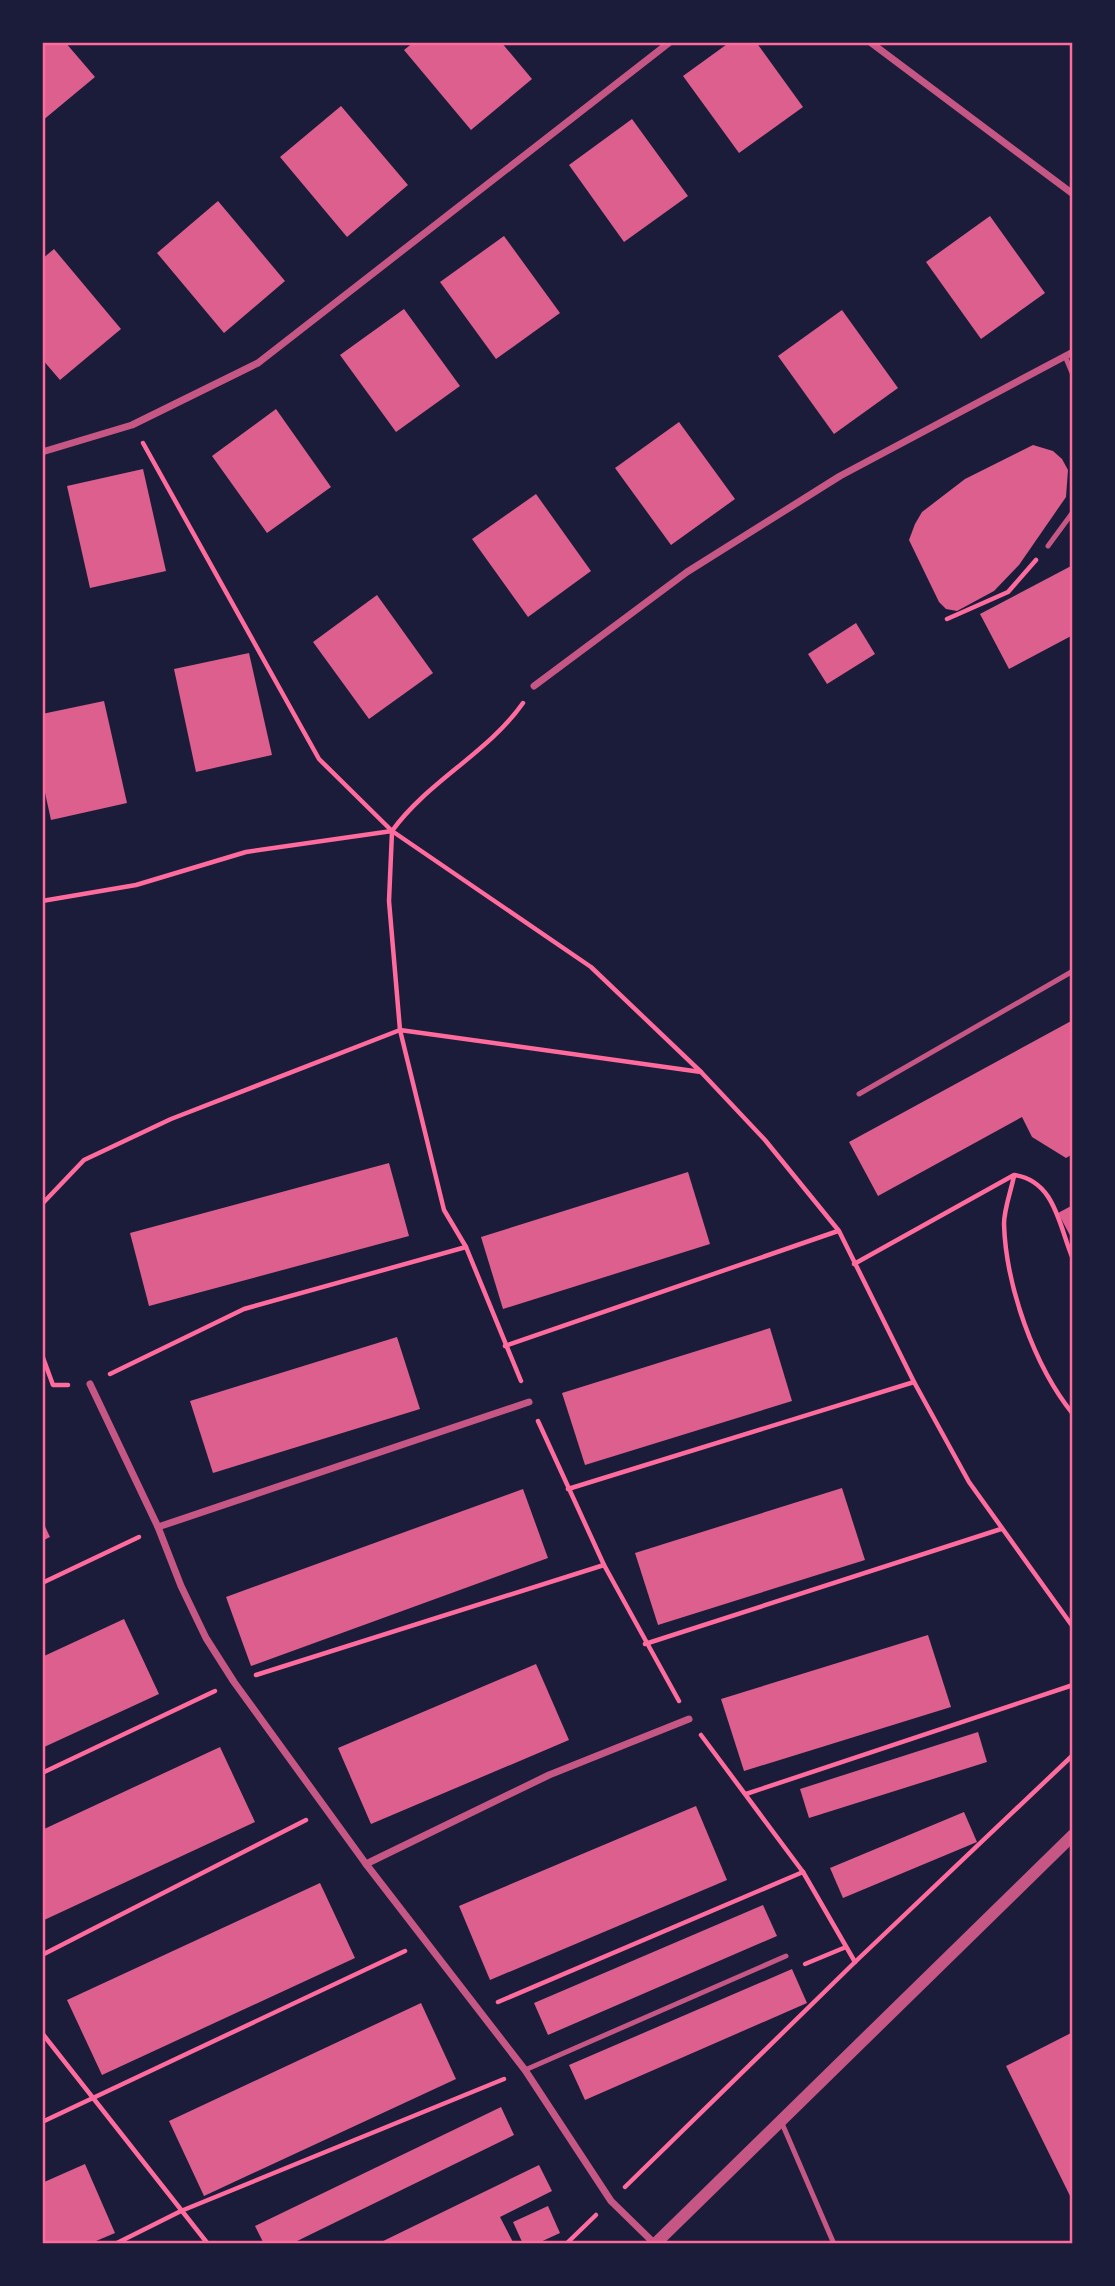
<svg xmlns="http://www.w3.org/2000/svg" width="1115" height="2286" viewBox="0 0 1115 2286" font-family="'Work Sans',sans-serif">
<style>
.building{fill:#dd5f8e}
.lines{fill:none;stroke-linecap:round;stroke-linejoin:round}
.path{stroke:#ff6b9d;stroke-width:4.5}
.service{stroke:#c65784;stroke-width:5}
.minor{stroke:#c65784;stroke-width:7}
.tertiary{stroke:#c65784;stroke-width:12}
.neatline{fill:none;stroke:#ff6b9d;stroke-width:2.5}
</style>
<rect width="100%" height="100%" fill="#1b1b3a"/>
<g class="building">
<polygon points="42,42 65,42 95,77 42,121"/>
<polygon points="414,42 501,42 532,79 471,130 404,50"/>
<polygon points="730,42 756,42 803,107 739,153 683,76"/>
<polygon points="341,106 408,185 347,237 280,157"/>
<polygon points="632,119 688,196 624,242 569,165"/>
<polygon points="218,201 285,281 224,333 157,253"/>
<polygon points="990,216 1045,293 981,339 926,262"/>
<polygon points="504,236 560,313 496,359 440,282"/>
<polygon points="54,249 121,329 60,380 42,359 42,259"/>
<polygon points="404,309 460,386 396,432 340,355"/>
<polygon points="842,310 898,388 834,434 778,356"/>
<polygon points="276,409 331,487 267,533 212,456"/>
<polygon points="679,422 735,499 671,545 615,468"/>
<polygon points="1033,445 1053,451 1062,459 1068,470 1066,497 1019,565 994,591 957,611 946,609 939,602 909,540 915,524 922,512 965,479"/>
<polygon points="143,469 166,571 90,588 67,486"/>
<polygon points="536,494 591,571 528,617 472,539"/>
<polygon points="1073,565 1073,635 1009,669 980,614"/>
<polygon points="377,595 433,673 369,719 313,642"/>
<polygon points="856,623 875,654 827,684 808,654"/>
<polygon points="249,653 272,755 196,772 174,669"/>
<polygon points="104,701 127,803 51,820 42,779 42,714"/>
<polygon points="1073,1020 1073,1154 1066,1158 1032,1137 1022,1117 878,1196 849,1142"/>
<polygon points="389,1163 409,1236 149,1306 130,1233"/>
<polygon points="688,1172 710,1244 503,1309 481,1237"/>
<polygon points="1073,1205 1073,1241 1058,1213"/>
<polygon points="770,1328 792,1401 585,1465 562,1393"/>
<polygon points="397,1337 420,1409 213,1473 190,1401"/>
<polygon points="842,1488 865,1560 658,1625 635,1553"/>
<polygon points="523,1489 548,1558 251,1666 226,1597"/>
<polygon points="42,1520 50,1537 42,1541"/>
<polygon points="124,1619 159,1694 42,1748 42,1657"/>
<polygon points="928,1635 951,1707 744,1771 721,1699"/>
<polygon points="536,1664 569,1740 371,1824 338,1748"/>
<polygon points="978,1732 987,1762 809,1818 800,1789"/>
<polygon points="220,1747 255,1822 42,1921 42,1830"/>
<polygon points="696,1806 727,1880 490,1980 459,1906"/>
<polygon points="964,1812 977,1842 843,1898 830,1868"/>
<polygon points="320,1883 355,1958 102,2075 67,2000"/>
<polygon points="763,1905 777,1936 548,2035 534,2003"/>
<polygon points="792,1969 807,2003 585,2100 569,2065"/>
<polygon points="421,2003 456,2079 204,2196 169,2121"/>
<polygon points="1073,2032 1073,2202 1006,2066"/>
<polygon points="501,2107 514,2135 291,2244 264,2244 255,2226"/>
<polygon points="85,2164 115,2233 89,2244 42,2244 42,2183"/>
<polygon points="539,2165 552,2191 500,2217 514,2244 377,2244"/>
<polygon points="548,2206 560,2233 536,2244 523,2244 513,2222"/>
</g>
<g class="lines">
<g class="path">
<polyline points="143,443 319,759 392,831 591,967 701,1072 765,1140 839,1231 914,1382 969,1482 1073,1627"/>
<polyline points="947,619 1008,592 1036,560"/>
<polyline points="392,832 389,901 400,1030 444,1210 466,1247 521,1381"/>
<path d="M 42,901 L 136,885 L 246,852 L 392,831 C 428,781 488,753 523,703"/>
<path d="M 1014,1176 C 1011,1191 1004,1209 1004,1224 C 1006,1286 1034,1366 1073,1414"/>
<polyline points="42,1204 84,1160 171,1119 400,1030 701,1072"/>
<path d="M 854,1264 L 1014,1175 C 1056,1181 1059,1227 1073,1259"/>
<polyline points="505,1346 838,1231"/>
<polyline points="42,1355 53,1385 68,1385"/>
<polyline points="110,1374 244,1309 466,1247"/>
<polyline points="538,1421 604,1565 679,1701"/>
<polyline points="568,1489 914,1382"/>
<polyline points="42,1583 139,1537"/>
<polyline points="645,1644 1001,1529"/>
<polyline points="256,1675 604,1565"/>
<polyline points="701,1735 803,1872 855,1962"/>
<polyline points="42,1773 215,1691"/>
<polyline points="746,1794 1073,1685"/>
<polyline points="42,1955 306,1820"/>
<polyline points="805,1964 846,1947"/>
<polyline points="498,2002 803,1872"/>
<polyline points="42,2033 208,2244"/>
<polyline points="42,2122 405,1951"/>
<polyline points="625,2187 855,1962 1073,1755"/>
<polyline points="115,2244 181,2211 504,2079"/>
<polyline points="566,2244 596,2215"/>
</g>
<g class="service">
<polyline points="1065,356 1073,375"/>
<polyline points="1048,546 1073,512"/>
<polyline points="859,1094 1073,971"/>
<polyline points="525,2070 786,1956"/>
<polyline points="781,2121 834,2244"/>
</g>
<g class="minor">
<polyline points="870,42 1073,194"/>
<polyline points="42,452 132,425 258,363 670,42"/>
<polyline points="534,686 687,572 840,476 1073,352"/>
<polyline points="90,1384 158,1527 181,1586 206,1638 234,1682 366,1864 525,2070 611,2201 655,2244"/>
<polyline points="158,1527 529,1402"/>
<polyline points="366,1864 549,1775 689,1719"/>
</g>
<polyline class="tertiary" points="655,2244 1073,1835"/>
</g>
<rect width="1115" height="2286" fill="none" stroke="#1b1b3a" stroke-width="88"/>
<rect x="44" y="44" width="1027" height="2198" class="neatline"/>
</svg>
